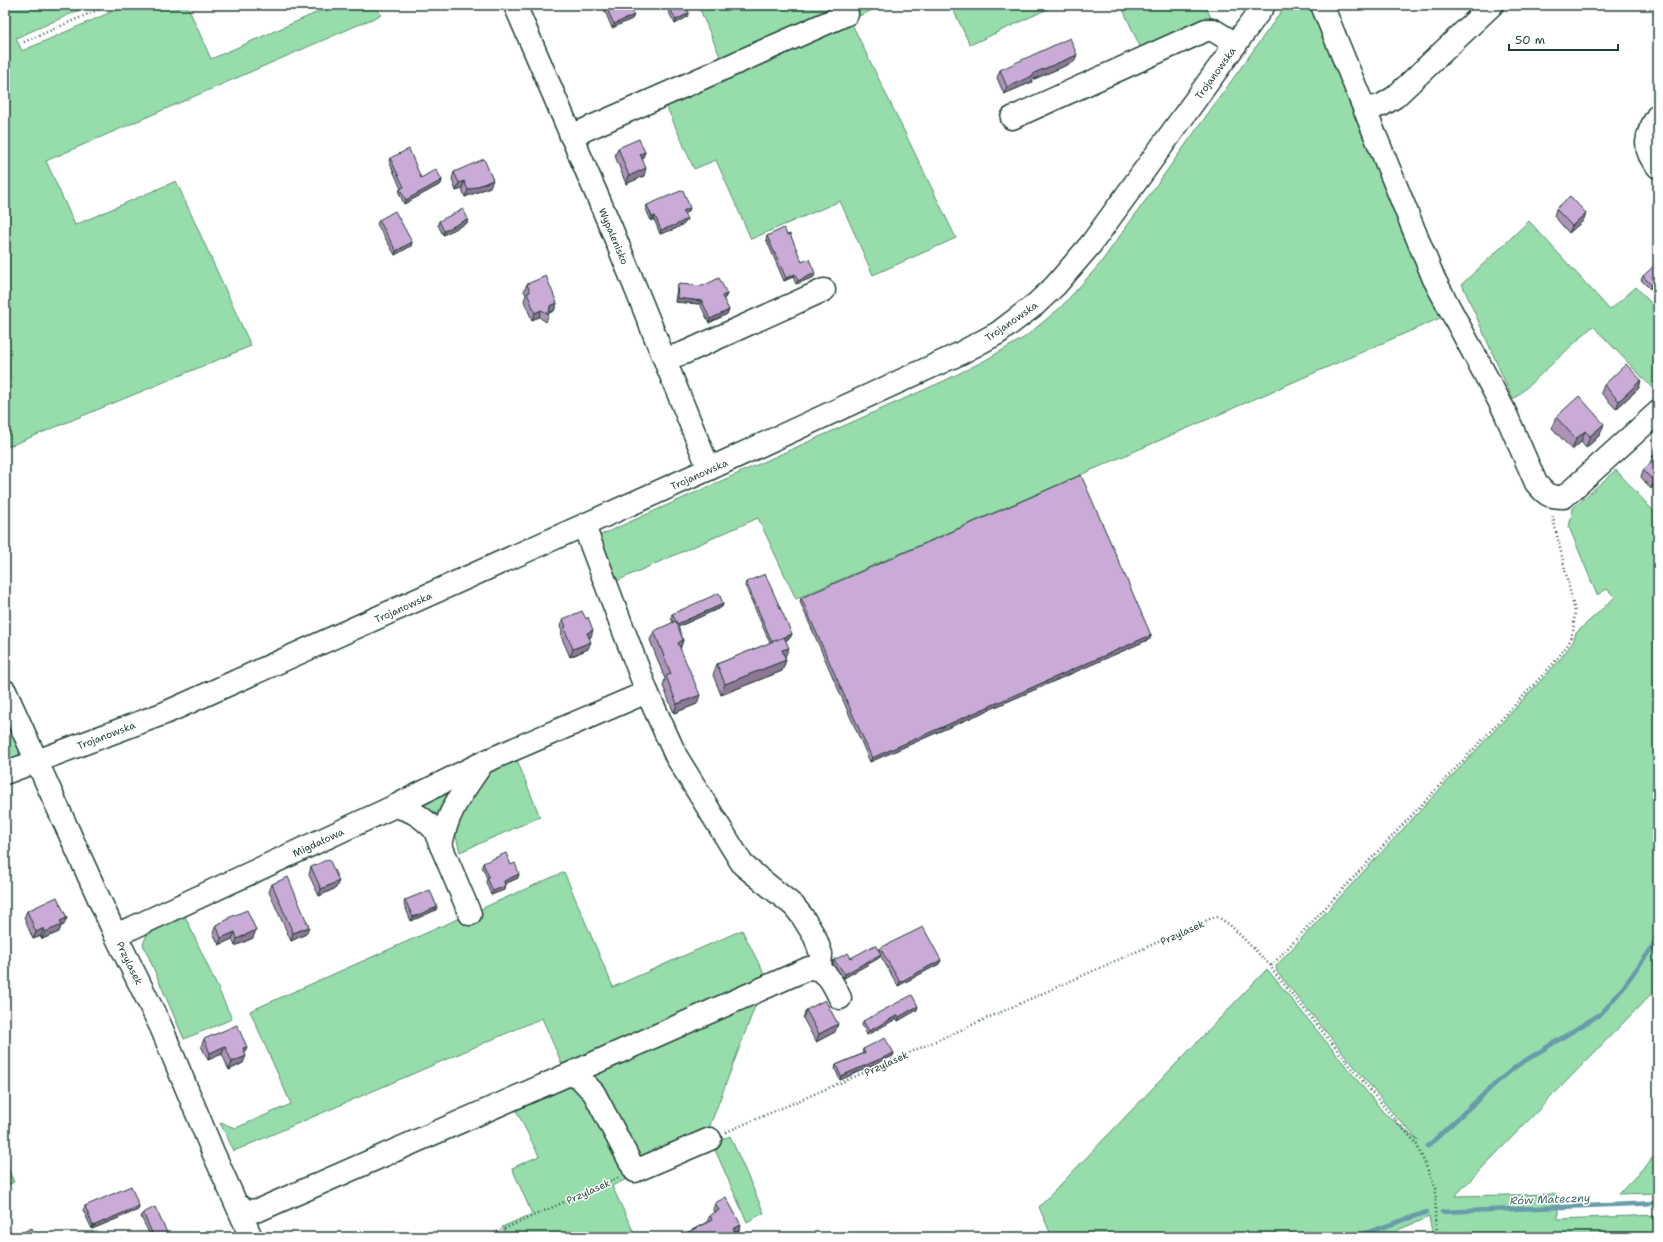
<svg xmlns="http://www.w3.org/2000/svg" width="1663" height="1242" viewBox="0 0 1663 1242" font-family="'Shantell Sans',sans-serif">
<style>
.green{fill:#96ddab;stroke:#5a8d70}
.lines{fill:none;stroke-linecap:round;stroke-linejoin:round}
.stream{stroke:#699bab;stroke-width:4.5}
.minor-casing{stroke:#1f3d34;stroke-width:25}
.path{stroke:#1f3d34;stroke-width:2.5;stroke-dasharray:1 3;stroke-linecap:butt}
.minor{stroke:#fff;stroke-width:22}
.wall{fill:#ae93b9;stroke:#1f3d34}
.shaded-wall{fill:#8d7896;stroke:#1f3d34}
.building{fill:#caabd7;stroke:#1f3d34}
.labels{text-anchor:middle;stroke-width:3;stroke-linejoin:round;paint-order:stroke}
.street-label{font-size:10px;fill:#1f3d34;stroke:#fff}
.water-label{font-size:11px;font-style:italic;fill:#3e6466;stroke:#fff}
</style>
<rect width="100%" height="100%" fill="#fff"/>
<filter id="ink" filterUnits="userSpaceOnUse"><feTurbulence type="fractalNoise" baseFrequency=".025" numOctaves="2"/><feDisplacementMap in="SourceGraphic" scale="8" xChannelSelector="R" yChannelSelector="G"/><feConvolveMatrix kernelMatrix="1 2 1 2 8 2 1 2 1" color-interpolation-filters="sRGB"/></filter>
<g filter="url(#ink)">
<g class="green">
<polygon points="5,5 91,5 16,38 22,51 127,5 187,5 211,59 334,5 376,5 381,15 46,161 75,225 176,181 251,346 5,448"/>
<polygon points="698,5 884,5 850,20 956,238 873,275 840,201 751,239 716,160 694,169 665,103 722,61"/>
<polygon points="951,5 1056,5 970,45"/>
<polygon points="1121,5 1205,5 1212,20 1142,51"/>
<polygon points="1286,5 1312,5 1447,315 796,599 758,518 612,583 594,538 946,380 982,362 1025,337 1061,307 1099,265"/>
<polygon points="1529,221 1610,310 1636,287 1651,303 1658,296 1658,394 1593,326 1513,400 1462,284"/>
<polygon points="1616,470 1658,516 1658,987 1455,1196 1558,1194 1558,1219 1658,1215 1658,1237 1443,1237 1443,1232 1432,1232 1429,1217 1400,1229 1391,1237 1052,1237 1039,1207 1267,969 1384,1113 1420,1142 1391,1111 1277,972 1276,966 1558,662 1573,642 1576,633 1615,597 1607,589 1597,595 1569,527 1573,508"/>
<path d="M 5,726 C 10,728 21,748 19,754 C 17,758 9,763 5,766 Z"/>
<polygon points="517,760 540,817 460,852 454,829 481,774"/>
<polygon points="462,781 442,821 434,814 411,803"/>
<polygon points="564,872 613,987 742,930 768,982 565,1071 542,1018 234,1151 220,1123 236,1128 291,1104 250,1011"/>
<polygon points="184,914 232,1019 184,1039 143,944 149,930"/>
<polygon points="760,993 708,1131 645,1161 634,1158 589,1074"/>
<polygon points="574,1080 591,1095 631,1177 612,1186 636,1237 507,1237 502,1227 532,1214 512,1168 539,1156 513,1104"/>
<polygon points="730,1136 764,1213 747,1222 712,1143"/>
<polygon points="1658,1152 1658,1193 1619,1194"/>
<polygon points="5,1162 14,1182 5,1186"/>
</g>
<g class="lines">
<g class="stream">
<polyline points="1428,1146 1497,1082 1518,1065 1602,1013 1619,993 1651,949 1658,934"/>
<polyline points="1442,1212 1658,1203"/>
<polyline points="1354,1237 1427,1212"/>
</g>
<defs>
<g id="minor">
<polyline points="515,5 612,230 709,469"/>
<path d="M 1322,5 L 1434,279 L 1504,410 L 1536,483 C 1546,495 1548,497 1564,497 L 1658,412"/>
<polyline points="1365,110 1382,105 1395,97 1492,5"/>
<path d="M 1658,115 C 1646,134 1641,149 1658,167"/>
<polyline points="1012,118 1206,30 1213,30 1236,44"/>
<polyline points="571,136 847,14"/>
<polyline points="665,359 684,353 824,290"/>
<polyline points="584,526 647,692 676,756 743,865 794,906 802,916 815,937 821,954 820,969"/>
<polyline points="5,691 115,934 161,1027 213,1152 251,1237"/>
<polyline points="5,773 165,713 709,469 959,354 998,333 1036,304 1055,286 1091,244 1264,5"/>
<polyline points="395,806 484,762 647,692"/>
<path d="M 441,846 C 447,811 462,793 482,764"/>
<path d="M 115,934 L 132,928 L 395,806 C 413,811 421,816 434,829 L 470,914"/>
<path d="M 574,1072 L 809,968 C 827,968 833,984 840,998"/>
<polyline points="237,1205 248,1211 259,1210 574,1072 594,1093 635,1171 710,1139"/>
</g>
</defs>
<use href="#minor" class="minor-casing"/>
<g class="path">
<polyline points="24,42 109,5"/>
<polyline points="726,1132 891,1061 1212,918 1218,917 1230,925 1271,966"/>
<polyline points="486,1237 620,1177"/>
<polyline points="1438,1237 1435,1219 1436,1189 1416,1143 1384,1107 1273,971 1271,966 1554,663 1569,643 1573,631 1575,612 1552,514"/>
</g>
<use href="#minor" class="minor"/>
</g>
<g class="wall">
<polygon points="605,5 634,15 632,19 612,28 604,9"/>
<polygon points="665,5 684,5 689,13 687,17 675,24"/>
<polygon points="1414,5 1420,5 1417,8"/>
<polygon points="1074,62 1032,80 1032,82 1004,94 997,78 1000,70"/>
<polygon points="618,148 645,152 642,159 644,176 626,184 615,156"/>
<polygon points="390,158 421,178 442,180 441,184 404,204 399,193 400,189 401,189 389,161"/>
<polygon points="454,172 490,187 465,197 462,189 456,191 452,179"/>
<polygon points="647,205 689,211 684,213 685,223 675,229 660,234 654,219 651,221 646,209"/>
<polygon points="1556,209 1586,213 1583,221 1569,233 1554,216"/>
<polygon points="468,219 467,223 443,235 438,225 439,221"/>
<polygon points="379,220 412,242 411,246 395,255 377,224"/>
<polygon points="787,235 802,262 814,277 796,284 793,277 784,281 766,239 767,236"/>
<polygon points="1643,276 1658,281 1650,289 1641,280"/>
<polygon points="527,284 557,303 554,311 549,313 546,322 539,317 532,320 524,301 526,295 524,291"/>
<polygon points="678,284 727,294 725,298 723,299 729,310 727,314 709,323 700,304 675,302 677,287"/>
<polygon points="1641,380 1639,388 1616,409 1601,393 1604,385"/>
<polygon points="1556,417 1600,435 1586,448 1581,442 1572,450 1552,428"/>
<polygon points="1658,452 1658,482 1651,489 1641,477 1643,470 1650,463 1653,456"/>
<polygon points="746,582 792,634 790,638 786,640 785,657 786,660 782,671 721,695 713,675 717,664 770,643 745,586"/>
<polygon points="801,598 1151,635 1150,639 870,762 800,602"/>
<polygon points="723,604 722,607 678,627 683,640 680,649 697,704 674,713 663,686 665,679 650,640 654,631 673,623 671,618 672,614"/>
<polygon points="563,619 591,637 589,638 588,649 570,657 561,636 562,632 560,626"/>
<polygon points="483,863 511,865 518,878 505,884 504,890 491,895 486,882 487,878 482,867"/>
<polygon points="311,867 336,888 319,896 309,875"/>
<polygon points="272,884 306,934 291,941 269,892"/>
<polygon points="405,900 436,910 411,921 404,904"/>
<polygon points="27,911 64,925 61,926 59,932 42,939 41,936 33,939 24,918"/>
<polygon points="228,918 253,938 235,946 232,939 219,945 213,933 216,925 228,920"/>
<polygon points="880,948 941,960 939,964 898,986 880,955 879,958 844,978 833,964 834,960 851,958 879,951"/>
<polygon points="806,1010 835,1032 816,1042 803,1018"/>
<polygon points="917,1010 898,1021 896,1019 867,1035 862,1025 863,1021"/>
<polygon points="204,1039 245,1052 243,1063 229,1070 222,1054 208,1060 201,1046"/>
<polygon points="863,1049 894,1053 893,1056 840,1080 835,1069 836,1065 862,1054 862,1053"/>
<polygon points="715,1203 741,1225 738,1232 734,1234 733,1237 679,1237 707,1222 710,1215 714,1213 713,1210"/>
<polygon points="85,1206 139,1206 138,1210 92,1229 83,1210"/>
<polygon points="143,1213 169,1237 151,1237 141,1217"/>
<polygon points="21,1233 36,1237 19,1237"/>
</g>
<g class="shaded-wall">
<polygon points="689,13 687,17 675,24 676,20"/>
<polygon points="634,15 632,19 612,28 614,24"/>
<polygon points="1077,55 1074,62 1032,80 1032,82 1004,94 1007,87 1034,73"/>
<polygon points="645,152 642,160 640,154"/>
<polygon points="646,168 644,176 626,184 629,176"/>
<polygon points="442,180 441,184 404,204 406,200"/>
<polygon points="493,180 490,187 465,197 468,190"/>
<polygon points="464,181 462,189 456,191 459,183"/>
<polygon points="690,208 689,211 682,215 683,211"/>
<polygon points="1586,213 1583,221 1569,233 1572,226"/>
<polygon points="655,216 654,219 651,221 652,217"/>
<polygon points="468,219 467,223 443,235 444,231"/>
<polygon points="687,219 685,223 675,229 660,234 661,230"/>
<polygon points="412,242 411,246 395,255 396,251"/>
<polygon points="815,273 814,277 796,284 798,281"/>
<polygon points="795,274 793,277 784,281 786,278"/>
<polygon points="1658,279 1658,281 1650,289 1651,285"/>
<polygon points="727,294 725,298 720,300 722,296"/>
<polygon points="677,298 702,301 700,304 675,302"/>
<polygon points="557,303 554,311 547,313 550,306"/>
<polygon points="541,310 539,317 532,320 535,313"/>
<polygon points="729,310 727,314 709,323 710,319"/>
<polygon points="1641,380 1639,388 1616,409 1619,401"/>
<polygon points="1604,424 1600,435 1586,448 1590,436"/>
<polygon points="1585,431 1581,442 1572,450 1576,439"/>
<polygon points="1658,477 1658,482 1651,489 1654,481"/>
<polygon points="723,604 722,607 675,628 677,624"/>
<polygon points="593,630 591,637 584,640 587,633"/>
<polygon points="792,634 790,638 771,647 773,643"/>
<polygon points="1151,635 1150,639 870,762 872,758"/>
<polygon points="683,640 680,650 678,643"/>
<polygon points="591,642 588,649 570,657 573,649"/>
<polygon points="789,648 784,659 782,650"/>
<polygon points="786,660 782,671 721,695 725,684"/>
<polygon points="700,695 697,704 674,713 677,704"/>
<polygon points="519,874 518,878 502,885 504,881"/>
<polygon points="339,881 336,888 319,896 321,889"/>
<polygon points="505,886 504,890 491,895 493,891"/>
<polygon points="437,907 436,910 411,921 413,917"/>
<polygon points="67,918 64,925 61,926 59,932 42,939 45,932 60,921"/>
<polygon points="309,927 306,934 291,941 293,933"/>
<polygon points="44,928 41,936 33,939 36,932"/>
<polygon points="256,930 253,938 235,946 237,939"/>
<polygon points="235,932 232,939 219,945 221,938"/>
<polygon points="881,954 879,958 844,978 845,974"/>
<polygon points="941,960 939,964 898,986 900,982"/>
<polygon points="918,1006 917,1010 898,1021 899,1017"/>
<polygon points="898,1015 896,1019 867,1035 869,1031"/>
<polygon points="838,1024 835,1032 816,1042 819,1034"/>
<polygon points="225,1046 222,1054 208,1060 210,1053"/>
<polygon points="247,1047 244,1054 243,1048"/>
<polygon points="894,1053 893,1056 840,1080 841,1076"/>
<polygon points="246,1056 243,1063 229,1070 232,1062"/>
<polygon points="139,1206 138,1210 92,1229 93,1226"/>
<polygon points="741,1225 738,1232 734,1234 733,1237 727,1237 733,1229"/>
</g>
<g class="building">
<polygon points="605,5 629,5 634,15 614,24"/>
<polygon points="668,5 684,5 689,13 676,20"/>
<polygon points="1070,38 1077,55 1034,73 1034,75 1007,87 1000,70"/>
<polygon points="639,139 645,152 640,154 646,168 629,176 618,148"/>
<polygon points="409,149 421,178 436,169 442,180 406,200 400,189 404,187 390,158"/>
<polygon points="484,159 493,180 468,190 464,181 459,183 454,172"/>
<polygon points="683,190 690,208 683,211 687,219 676,225 661,230 655,216 652,217 647,205"/>
<polygon points="1570,196 1586,213 1572,226 1556,209"/>
<polygon points="463,209 468,219 444,231 439,221"/>
<polygon points="395,211 412,242 396,251 379,220"/>
<polygon points="784,228 787,235 790,234 802,262 809,259 815,273 798,281 795,274 786,278 767,236"/>
<polygon points="1656,264 1658,265 1658,279 1651,285 1643,276"/>
<polygon points="546,276 557,303 550,306 549,314 541,310 535,313 527,293 530,292 527,284"/>
<polygon points="719,278 727,294 722,296 729,310 710,319 702,301 677,298 678,284 703,286"/>
<polygon points="1626,364 1641,380 1619,401 1604,385"/>
<polygon points="1579,396 1604,424 1590,436 1585,431 1576,439 1556,417"/>
<polygon points="1658,452 1658,477 1654,481 1643,470 1655,459 1653,456"/>
<polygon points="1081,475 1151,635 872,758 801,598"/>
<polygon points="765,574 792,634 772,642 746,582"/>
<polygon points="719,593 723,604 677,624 672,614"/>
<polygon points="582,611 586,619 588,617 593,630 587,633 591,642 573,649 564,628 566,627 563,619"/>
<polygon points="676,621 683,640 678,643 700,695 677,704 666,676 671,674 654,631"/>
<polygon points="784,637 789,648 782,650 786,660 725,684 717,664"/>
<polygon points="506,853 511,865 515,863 519,874 504,881 505,886 493,891 487,878 489,877 483,863"/>
<polygon points="329,859 339,881 321,889 311,867"/>
<polygon points="288,877 309,927 293,933 272,884"/>
<polygon points="430,890 437,907 413,917 405,900"/>
<polygon points="57,897 67,918 60,921 62,925 45,932 44,928 36,932 27,911"/>
<polygon points="247,910 256,930 237,939 235,932 221,938 216,925 229,919 228,918"/>
<polygon points="923,927 941,960 900,982 880,948"/>
<polygon points="875,945 881,954 845,974 834,960 848,953 851,958"/>
<polygon points="912,995 918,1006 899,1017 898,1015 869,1031 863,1021"/>
<polygon points="825,1000 838,1024 819,1034 806,1010"/>
<polygon points="237,1025 247,1047 243,1048 246,1056 232,1062 225,1046 210,1053 204,1039"/>
<polygon points="885,1038 894,1053 841,1076 836,1065 865,1053 863,1049"/>
<polygon points="131,1186 139,1206 93,1226 85,1206"/>
<polygon points="726,1197 741,1225 733,1229 735,1232 727,1236 728,1237 679,1237 712,1220 710,1215 719,1210 715,1203"/>
<polygon points="155,1207 169,1237 154,1237 143,1213"/>
<polygon points="32,1228 36,1237 22,1237 21,1233"/>
<polygon points="99,1233 101,1237 89,1237"/>
</g>
</g>
<g class="labels">
<g class="street-label">
<text transform="translate(1215 73) rotate(-54)" y="4">Trojanowska</text>
<text transform="translate(614 236) rotate(67)" y="4">Wypalenisko</text>
<text transform="translate(1011 321) rotate(-35)" y="4">Trojanowska</text>
<text transform="translate(699 474) rotate(-24)" y="4">Trojanowska</text>
<text transform="translate(403 607) rotate(-24)" y="4">Trojanowska</text>
<text transform="translate(106 735) rotate(-21)" y="4">Trojanowska</text>
<text transform="translate(318 842) rotate(-25)" y="4">Migdałowa</text>
<text transform="translate(1182 932) rotate(-24)" y="4">Przylasek</text>
<text transform="translate(130 963) rotate(64)" y="4">Przylasek</text>
<text transform="translate(886 1063) rotate(-24)" y="4">Przylasek</text>
<text transform="translate(588 1191) rotate(-24)" y="4">Przylasek</text>
</g>
<g class="water-label">
<text transform="translate(1550 1199) rotate(-2)" y="4">Rów Mateczny</text>
</g>
</g>
<rect width="1663" height="1242" fill="none" stroke="#fff" stroke-width="20"/>
<rect x="10" y="10" width="1643" height="1222" fill="none" stroke="#1f3d34" stroke-width="1.5" filter="url(#ink)"/>
<path d="M1509 44v6h109v-6" fill="none" stroke="#1f3d34" stroke-width="2"/>
<text x="1515" y="44" font-size="12" fill="#1f3d34" stroke="#ffffff" stroke-width="3" paint-order="stroke">50 m</text>
</svg>
